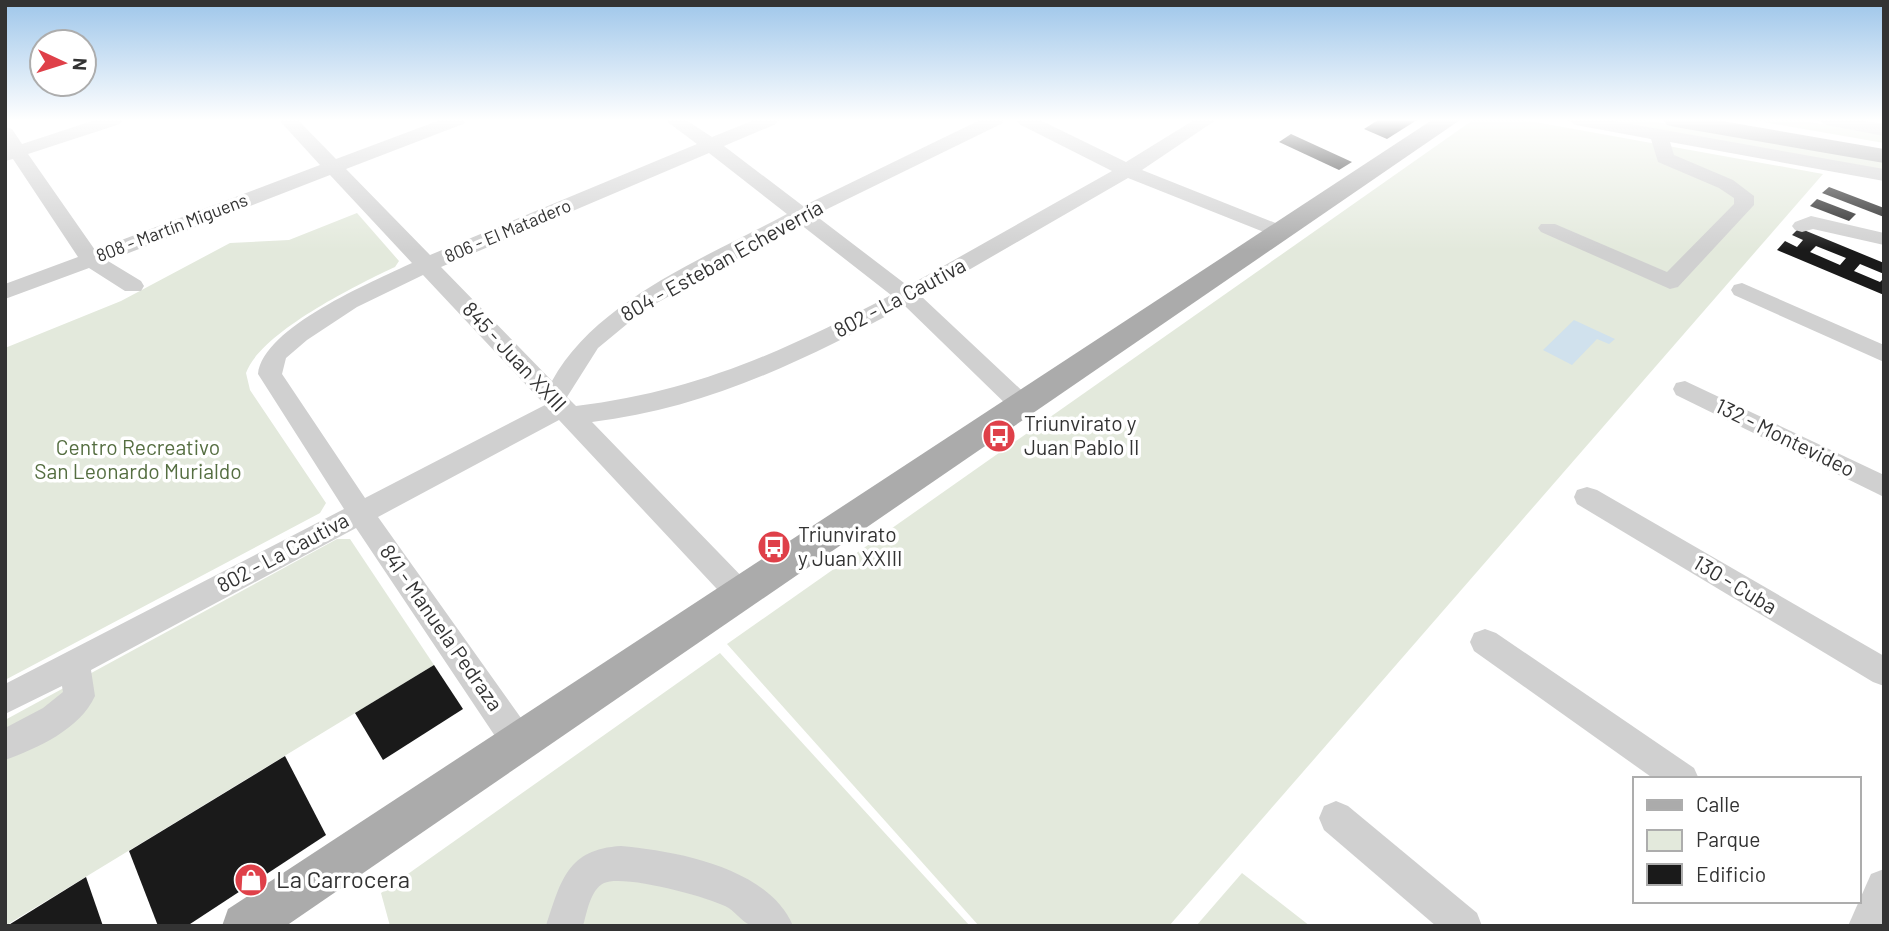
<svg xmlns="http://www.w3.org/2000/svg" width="1889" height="931" viewBox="0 0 1889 931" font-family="Barlow,sans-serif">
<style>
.green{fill:#e3e9dc}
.water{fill:#d0e1ed}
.building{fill:#1a1a1a;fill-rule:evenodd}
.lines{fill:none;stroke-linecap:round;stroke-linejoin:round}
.minor{fill:#d0d0d0;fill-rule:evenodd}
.major{fill:#ababab;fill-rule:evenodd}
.labels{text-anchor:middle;stroke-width:7;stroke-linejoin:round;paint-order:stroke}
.far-street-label{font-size:18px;fill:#333;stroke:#fff}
.street-label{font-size:21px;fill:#333;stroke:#fff}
.poi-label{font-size:21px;fill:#333;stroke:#fff;text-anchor:start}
.park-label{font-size:21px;fill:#556e41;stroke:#fff}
.near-poi-label{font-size:24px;fill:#333;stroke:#fff;text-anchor:start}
</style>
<rect width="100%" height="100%" fill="#fff"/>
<g class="green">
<polygon points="1473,120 1524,120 1823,174 1169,926 979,926 727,644"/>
<polygon points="1599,120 1645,120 1884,162 1884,171"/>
<polygon points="1752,120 1797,120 1884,134 1884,143"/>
<path d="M 357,213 L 399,261 L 395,267 C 356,285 260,333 246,373 L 250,390 L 326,503 L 320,513 L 5,680 L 5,348 L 121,301 L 230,243 L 289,240 Z"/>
<polygon points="337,539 350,539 434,665 5,926 5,720"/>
<polygon points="720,653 970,926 390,926 381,893"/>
<polygon points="1242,873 1310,926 1196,926"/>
</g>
<polygon class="water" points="1574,320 1615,339 1609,344 1597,339 1572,365 1543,350"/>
<g class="building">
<polygon points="1378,120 1417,120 1387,139 1364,129"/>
<polygon points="1291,134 1352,162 1339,170 1279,142"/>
<polygon points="1829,187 1884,208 1884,217 1822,193"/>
<polygon points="1817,199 1856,214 1849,221 1810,206"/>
<path d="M 1799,228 L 1884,263 L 1884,274 L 1860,264 L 1854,271 L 1880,282 L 1884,278 L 1884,295 L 1777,250 L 1785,241 L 1797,247 L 1803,240 L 1792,235 ZM 1816,246 L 1846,258 L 1840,265 L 1810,252 Z"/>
<polygon points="434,665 463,709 383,760 355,713"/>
<polygon points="285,756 326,835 187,926 158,926 129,851"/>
<polygon points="86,877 103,926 7,926"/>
</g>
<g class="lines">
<g class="minor">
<path d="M 95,120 L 123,120 L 120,124 L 28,154 L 95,250 L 320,165 L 279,120 L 298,120 L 336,159 L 440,120 L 466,120 L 463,124 L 346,169 L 430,255 L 697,144 L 665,120 L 686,120 L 712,137 L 754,120 L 779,120 L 776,124 L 724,146 L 803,206 L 980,120 L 1004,120 L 1001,124 L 815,215 L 908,286 L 1112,171 L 1019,124 L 1016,120 L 1040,120 L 1126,162 L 1194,120 L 1216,120 L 1142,170 L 1288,228 L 1291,232 L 1288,236 L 1274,236 L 1128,178 L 922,297 L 1032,400 L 1035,406 L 1032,412 L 1023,415 L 1014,412 L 905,306 C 806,360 704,409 592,422 L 750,585 L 755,594 L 750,603 L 740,606 L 730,603 L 559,420 L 378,517 L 531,732 L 535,743 L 531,754 L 519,758 L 507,754 L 356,528 L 91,670 L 95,696 C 80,729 38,748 5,760 L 5,728 L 43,708 L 63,692 L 62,686 L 5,714 L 5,684 L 344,509 L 258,374 C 263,327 372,282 412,263 L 330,175 L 108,261 L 141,281 L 144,286 L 141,291 L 125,291 L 89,268 L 5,299 L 5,284 L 78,257 L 13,159 L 5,161 L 5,127 L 12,129 L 22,144 ZM 709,153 L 787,214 C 709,256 596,300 552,381 L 441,267 ZM 800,224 L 891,295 C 787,350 695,392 576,406 L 567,397 L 598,348 L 644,310 ZM 423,275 L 545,405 L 365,498 L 282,374 L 286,358 L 307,340 L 357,307 Z"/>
<polygon points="1567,120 1608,120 1884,169 1884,181 1670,142 1674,155 1733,180 1754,196 1754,205 1678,287 1670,289 1541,232 1538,228 1541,224 1555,224 1667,272 1734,204 1734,198 1719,188 1658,162 1651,139 1576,125"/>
<polygon points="1817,120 1859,120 1884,124 1884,136 1826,125"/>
<polygon points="1811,216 1884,233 1884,245 1813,229 1802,232 1795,230 1792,226 1795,222"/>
<polygon points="1742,283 1884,345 1884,362 1734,295 1731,290 1734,285"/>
<polygon points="1685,381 1884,475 1884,497 1676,395 1673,389 1676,383"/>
<polygon points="1587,487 1597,490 1884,656 1884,686 1873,682 1577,504 1574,497 1577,490"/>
<polygon points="1485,629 1496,633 1694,768 1699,779 1654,779 1474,651 1470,642 1474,633"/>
<polygon points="1336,801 1348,806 1477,913 1482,926 1436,926 1324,830 1319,818 1324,806"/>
<path d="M 621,846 C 677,851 769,868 793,926 C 782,926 760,930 750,925 C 741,921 734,910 725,906 C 705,896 623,874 604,883 C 590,890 587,913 583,926 L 546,926 C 561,881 567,849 621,846 Z"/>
<polygon points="1884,869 1884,926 1848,926 1871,874"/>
</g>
<g class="major">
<polygon points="1432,120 1460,120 286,926 222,926 228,909"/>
<polygon points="1663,120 1716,120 1884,149 1884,163 1675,127 1667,125"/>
</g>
</g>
<linearGradient id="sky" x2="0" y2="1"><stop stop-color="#9ec6ea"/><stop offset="0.48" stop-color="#fff"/><stop offset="1" stop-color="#fff" stop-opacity="0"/></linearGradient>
<rect width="1889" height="250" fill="url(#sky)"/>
<defs>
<symbol id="bus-disc" viewBox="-11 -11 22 22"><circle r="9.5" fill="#df4049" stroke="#fff"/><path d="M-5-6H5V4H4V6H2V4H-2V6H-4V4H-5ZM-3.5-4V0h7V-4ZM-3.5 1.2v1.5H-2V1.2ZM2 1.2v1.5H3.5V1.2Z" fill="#fff"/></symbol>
<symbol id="shop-disc" viewBox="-11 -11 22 22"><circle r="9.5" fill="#df4049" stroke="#fff"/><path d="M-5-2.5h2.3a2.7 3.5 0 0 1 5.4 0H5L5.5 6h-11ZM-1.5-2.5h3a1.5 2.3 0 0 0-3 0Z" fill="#fff"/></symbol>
</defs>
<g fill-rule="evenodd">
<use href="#bus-disc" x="980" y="417" width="38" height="38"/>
<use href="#bus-disc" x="755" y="528" width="38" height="38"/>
<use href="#shop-disc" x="232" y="861" width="38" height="38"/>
</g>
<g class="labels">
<g class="far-street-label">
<text transform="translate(172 228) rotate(-21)" y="6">808 - Martín Miguens</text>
<text transform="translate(508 231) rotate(-23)" y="6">806 - El Matadero</text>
</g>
<g class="street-label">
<text transform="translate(722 261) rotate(-29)" y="7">804 - Esteban Echeverría</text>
<text transform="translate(900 298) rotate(-28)" y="7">802 - La Cautiva</text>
<text transform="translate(514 357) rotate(47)" y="7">845 - Juan XXIII</text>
<text transform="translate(1785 438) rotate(26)" y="7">132 - Montevideo</text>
<text transform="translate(283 553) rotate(-28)" y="7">802 - La Cautiva</text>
<text transform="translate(1735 585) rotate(31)" y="7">130 - Cuba</text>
<text transform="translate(441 628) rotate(55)" y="7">841 - Manuela Pedraza</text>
</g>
<g class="poi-label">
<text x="1024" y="431">Triunvirato y<tspan x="1024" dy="24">Juan Pablo II</tspan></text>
<text x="798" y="542">Triunvirato<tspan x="798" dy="24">y Juan XXIII</tspan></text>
</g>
<g class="park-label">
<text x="138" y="455">Centro Recreativo<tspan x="138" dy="24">San Leonardo Murialdo</tspan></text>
</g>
<g class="near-poi-label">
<text x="276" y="888">La Carrocera</text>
</g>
</g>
<rect width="1889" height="931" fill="none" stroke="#333333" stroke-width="14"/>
<rect x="1633" y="777" width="228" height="126" fill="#ffffff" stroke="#adadad" stroke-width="2"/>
<rect x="1647" y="800" width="35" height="10" fill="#ababab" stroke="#adadad" stroke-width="2"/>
<text x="1696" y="812" font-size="21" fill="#333333">Calle</text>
<rect x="1647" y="830" width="35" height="21" fill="#e3e9dc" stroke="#adadad" stroke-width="2"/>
<text x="1696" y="847" font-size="21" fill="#333333">Parque</text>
<rect x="1647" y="864" width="35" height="21" fill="#1a1a1a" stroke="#adadad" stroke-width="2"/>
<text x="1696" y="882" font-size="21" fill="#333333">Edificio</text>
<g transform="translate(63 63) rotate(94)"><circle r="33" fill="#ffffff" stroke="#adadad" stroke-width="2"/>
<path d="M0-5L12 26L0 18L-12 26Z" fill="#df4049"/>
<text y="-10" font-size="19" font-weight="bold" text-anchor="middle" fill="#333333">N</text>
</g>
</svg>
